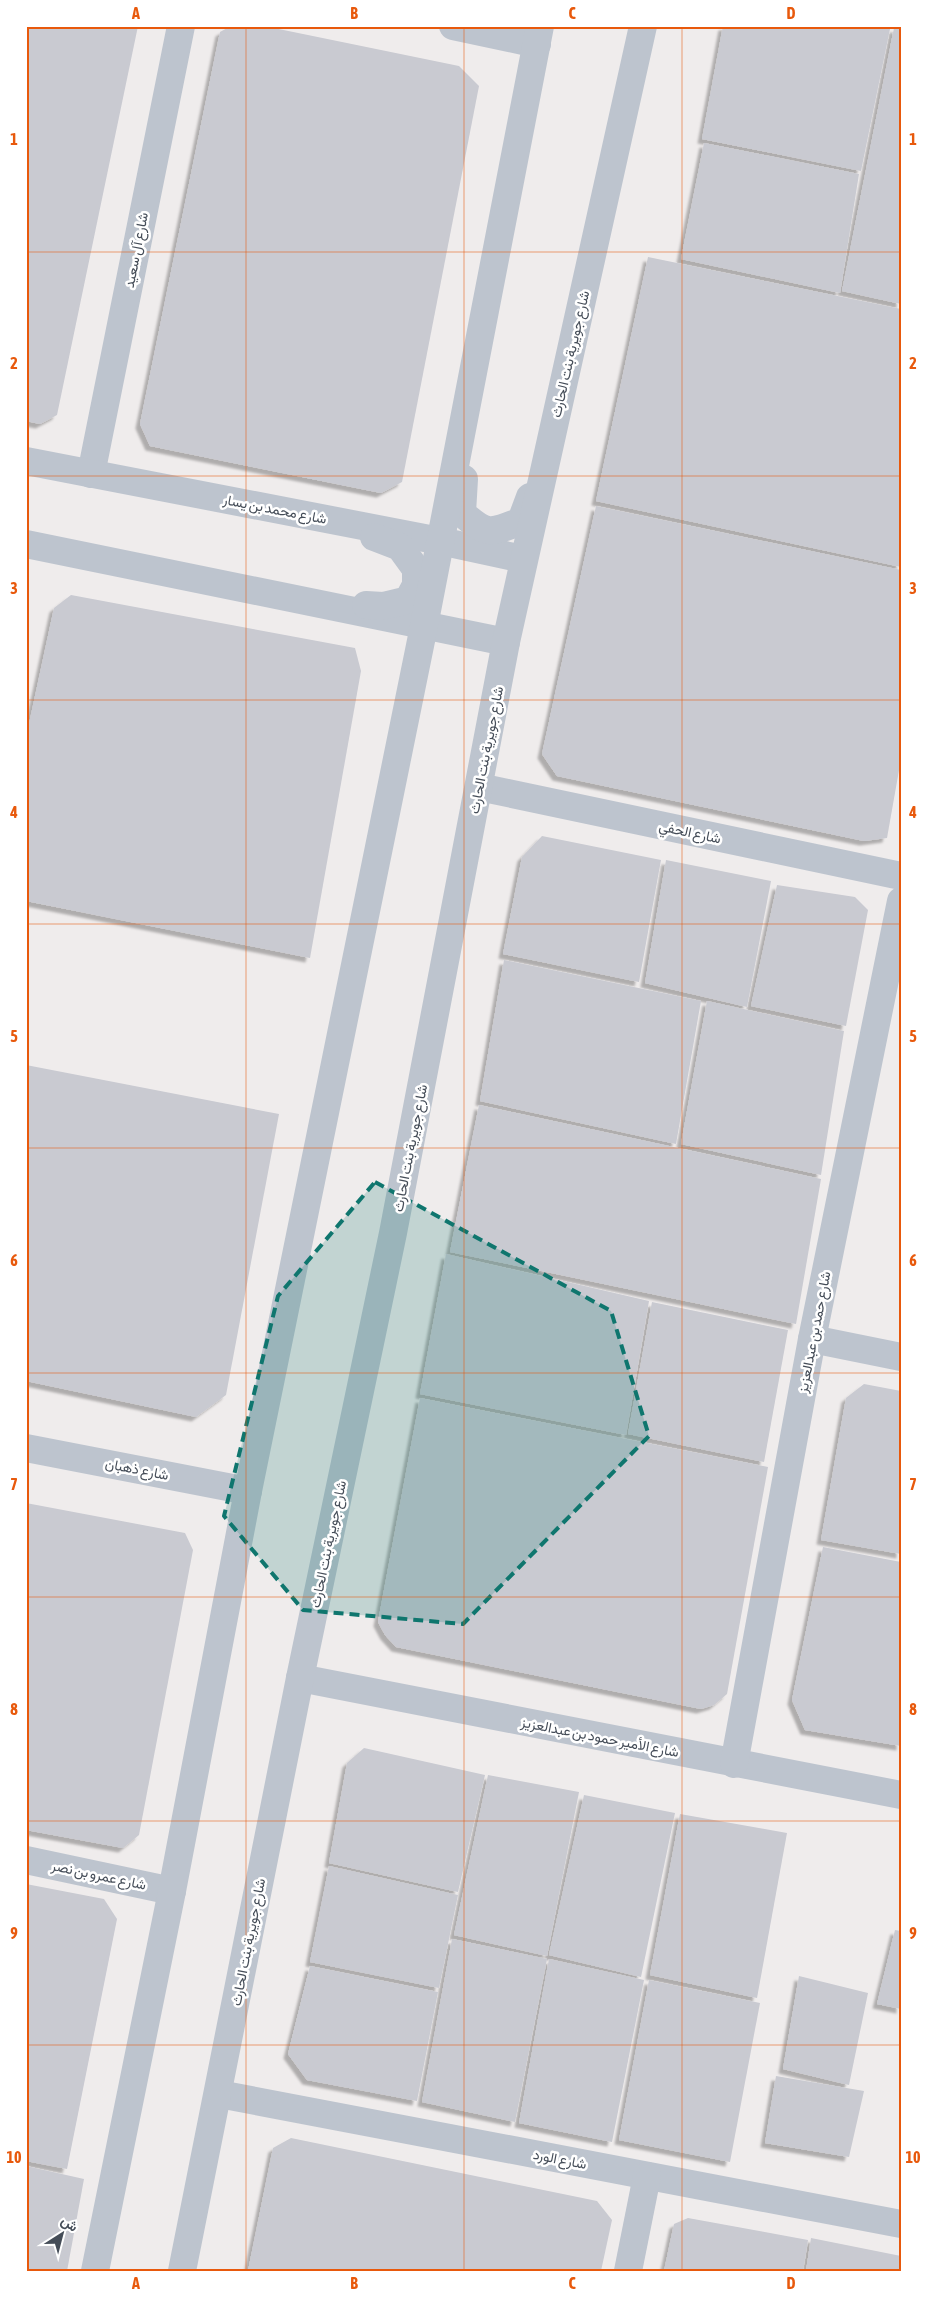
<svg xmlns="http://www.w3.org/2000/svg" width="927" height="2297" viewBox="0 0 927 2297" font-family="'Asap Condensed',Vazirmatn,sans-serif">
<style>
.building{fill:#c9cad1;filter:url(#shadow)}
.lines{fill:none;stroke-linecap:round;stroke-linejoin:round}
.minor{stroke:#bdc4ce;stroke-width:28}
.tertiary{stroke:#bdc4ce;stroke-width:28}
.marked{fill:#0f766e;fill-opacity:0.2;stroke:#0f766e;stroke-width:4;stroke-dasharray:10 6;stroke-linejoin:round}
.grid{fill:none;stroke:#e8590c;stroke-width:1;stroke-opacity:0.55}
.labels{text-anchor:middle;stroke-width:5;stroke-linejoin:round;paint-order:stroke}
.street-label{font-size:14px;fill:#454d58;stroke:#fff}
.neatline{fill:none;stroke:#e8590c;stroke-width:2}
.grid-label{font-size:16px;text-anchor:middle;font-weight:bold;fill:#e8590c}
</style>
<defs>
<filter id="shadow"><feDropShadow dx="-4.5" dy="4.5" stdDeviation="1" flood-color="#0004"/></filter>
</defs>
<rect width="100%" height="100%" fill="#efecec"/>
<g class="building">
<polygon points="26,26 138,26 57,415 40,424 26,421"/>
<polygon points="231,26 264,26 459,66 479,86 402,482 381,493 150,446 140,424 220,32"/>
<polygon points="723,26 877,26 890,29 861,171 702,139"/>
<polygon points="894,28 901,29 901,304 842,291"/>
<polygon points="704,143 859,174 840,293 681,259"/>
<polygon points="648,257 901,309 901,567 596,501"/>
<polygon points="596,506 901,570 901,759 887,838 864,841 557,776 542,754"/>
<polygon points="71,595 355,648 361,671 310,958 26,901 26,738 54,608"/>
<polygon points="542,836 661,860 639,982 503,954 522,857"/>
<polygon points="666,860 771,881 747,1007 645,983"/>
<polygon points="777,885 855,897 868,910 846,1026 751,1006"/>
<polygon points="504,960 701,1001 676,1144 480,1101"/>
<polygon points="707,1001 844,1031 821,1175 681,1144"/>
<polygon points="26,1065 279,1114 226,1395 196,1417 26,1381"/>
<polygon points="479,1105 821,1179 796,1324 450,1252"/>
<polygon points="446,1254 649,1301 626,1435 420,1394"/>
<polygon points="652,1302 788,1330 764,1462 628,1434"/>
<polygon points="864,1384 901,1391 901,1554 821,1540 846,1398"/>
<polygon points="420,1398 768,1467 727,1694 714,1705 701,1709 396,1647 385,1635 378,1622"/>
<polygon points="26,1503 185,1533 193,1550 139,1835 123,1848 26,1830"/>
<polygon points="823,1547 901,1562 901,1746 805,1730 792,1700"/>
<polygon points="364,1748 485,1775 458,1892 329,1863 347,1763"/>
<polygon points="488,1775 579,1792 547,1956 454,1935"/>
<polygon points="584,1795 675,1813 641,1977 549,1955"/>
<polygon points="680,1814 787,1833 757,1998 650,1975"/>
<polygon points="329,1866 458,1895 439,1988 310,1962"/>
<polygon points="26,1884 104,1899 117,1919 67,2169 26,2161"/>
<polygon points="895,1930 901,1931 901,2009 877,2004"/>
<polygon points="452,1939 547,1959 515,2122 422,2102"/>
<polygon points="549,1959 644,1980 612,2142 519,2123"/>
<polygon points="310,1966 438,1992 417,2101 307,2080 288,2054"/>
<polygon points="799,1976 868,1993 849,2085 783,2069"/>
<polygon points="649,1980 760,2003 730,2162 619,2140"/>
<polygon points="776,2076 864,2091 849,2157 765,2143"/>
<polygon points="291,2138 597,2201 612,2220 601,2271 248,2271 273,2148"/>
<polygon points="26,2166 84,2179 67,2271 26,2271"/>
<polygon points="688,2218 808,2240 803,2271 664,2271 674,2224"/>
<polygon points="811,2238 901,2256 901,2271 806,2271"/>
</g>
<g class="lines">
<g class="minor">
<polyline points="453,26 537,44"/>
<polyline points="91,474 181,26"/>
<polyline points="479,787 901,876"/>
<polyline points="812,1339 901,1357"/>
<polyline points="26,1448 248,1491"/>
<polyline points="300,1678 901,1795"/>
<polyline points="734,1764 812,1339 901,901"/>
<polyline points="26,1860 172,1891"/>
<polyline points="219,2094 901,2224"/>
<polyline points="628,2271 647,2176"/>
</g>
<g class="tertiary">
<polyline points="26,461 440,541 523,559"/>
<path d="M 464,479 L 462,513 C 487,536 491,533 521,521 L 530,497"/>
<polyline points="26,544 506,642"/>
<polyline points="366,605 383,606 408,600 416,585 416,569 400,547 374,537"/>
<polyline points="95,2271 172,1891 248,1491 424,626 540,26"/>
<polyline points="182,2271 300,1678 393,1233 506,642 643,26"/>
</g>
</g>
<path class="marked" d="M 375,1182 L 611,1311 L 649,1436 L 463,1624 L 303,1610 L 224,1516 L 278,1296 Z"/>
<path class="grid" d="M 246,26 L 246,2271M 464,26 L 464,2271M 682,26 L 682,2271M 26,252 L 901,252M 26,476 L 901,476M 26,700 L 901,700M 26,924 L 901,924M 26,1148 L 901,1148M 26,1373 L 901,1373M 26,1597 L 901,1597M 26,1821 L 901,1821M 26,2045 L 901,2045"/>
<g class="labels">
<g class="street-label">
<text transform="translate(136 250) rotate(-79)" y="5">شارع آل سعيد</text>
<text transform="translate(570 354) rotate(-77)" y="5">شارع جويرية بنت الحارث</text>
<text transform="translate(275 509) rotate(11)" y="5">شارع محمد بن يسار</text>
<text transform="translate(486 750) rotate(-79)" y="5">شارع جويرية بنت الحارث</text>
<text transform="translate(690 832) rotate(12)" y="5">شارع الحفي</text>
<text transform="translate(410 1148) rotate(-79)" y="5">شارع جويرية بنت الحارث</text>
<text transform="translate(814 1332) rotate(-79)" y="5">شارع حمد بن عبدالعزيز</text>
<text transform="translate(137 1469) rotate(11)" y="5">شارع ذهبان</text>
<text transform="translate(328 1544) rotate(-78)" y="5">شارع جويرية بنت الحارث</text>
<text transform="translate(600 1737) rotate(11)" y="5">شارع الأمير حمود بن عبدالعزيز</text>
<text transform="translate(99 1875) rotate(12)" y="5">شارع عمرو بن نصر</text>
<text transform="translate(248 1942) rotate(-79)" y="5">شارع جويرية بنت الحارث</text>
<text transform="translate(560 2159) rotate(11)" y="5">شارع الورد</text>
</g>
</g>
<rect width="927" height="2297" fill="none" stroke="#ffffff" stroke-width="55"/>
<g transform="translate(62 2234) rotate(36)" stroke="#ffffff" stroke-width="4" paint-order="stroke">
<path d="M0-4L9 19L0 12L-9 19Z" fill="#454d58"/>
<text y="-8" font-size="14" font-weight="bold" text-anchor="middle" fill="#454d58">ش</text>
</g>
<rect x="28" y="28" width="872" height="2242" class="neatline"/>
<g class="grid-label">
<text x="136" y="19">A</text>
<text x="354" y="19">B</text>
<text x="572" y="19">C</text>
<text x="791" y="19">D</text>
<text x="14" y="145">1</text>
<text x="913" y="145">1</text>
<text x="14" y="369">2</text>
<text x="913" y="369">2</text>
<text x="14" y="594">3</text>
<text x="913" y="594">3</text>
<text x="14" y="818">4</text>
<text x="913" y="818">4</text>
<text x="14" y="1042">5</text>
<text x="913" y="1042">5</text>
<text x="14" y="1266">6</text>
<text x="913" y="1266">6</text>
<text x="14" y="1490">7</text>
<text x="913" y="1490">7</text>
<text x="14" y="1715">8</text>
<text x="913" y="1715">8</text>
<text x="14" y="1939">9</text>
<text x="913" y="1939">9</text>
<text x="14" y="2163">10</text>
<text x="913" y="2163">10</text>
<text x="136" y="2289">A</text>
<text x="354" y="2289">B</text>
<text x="572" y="2289">C</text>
<text x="791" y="2289">D</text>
</g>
</svg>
